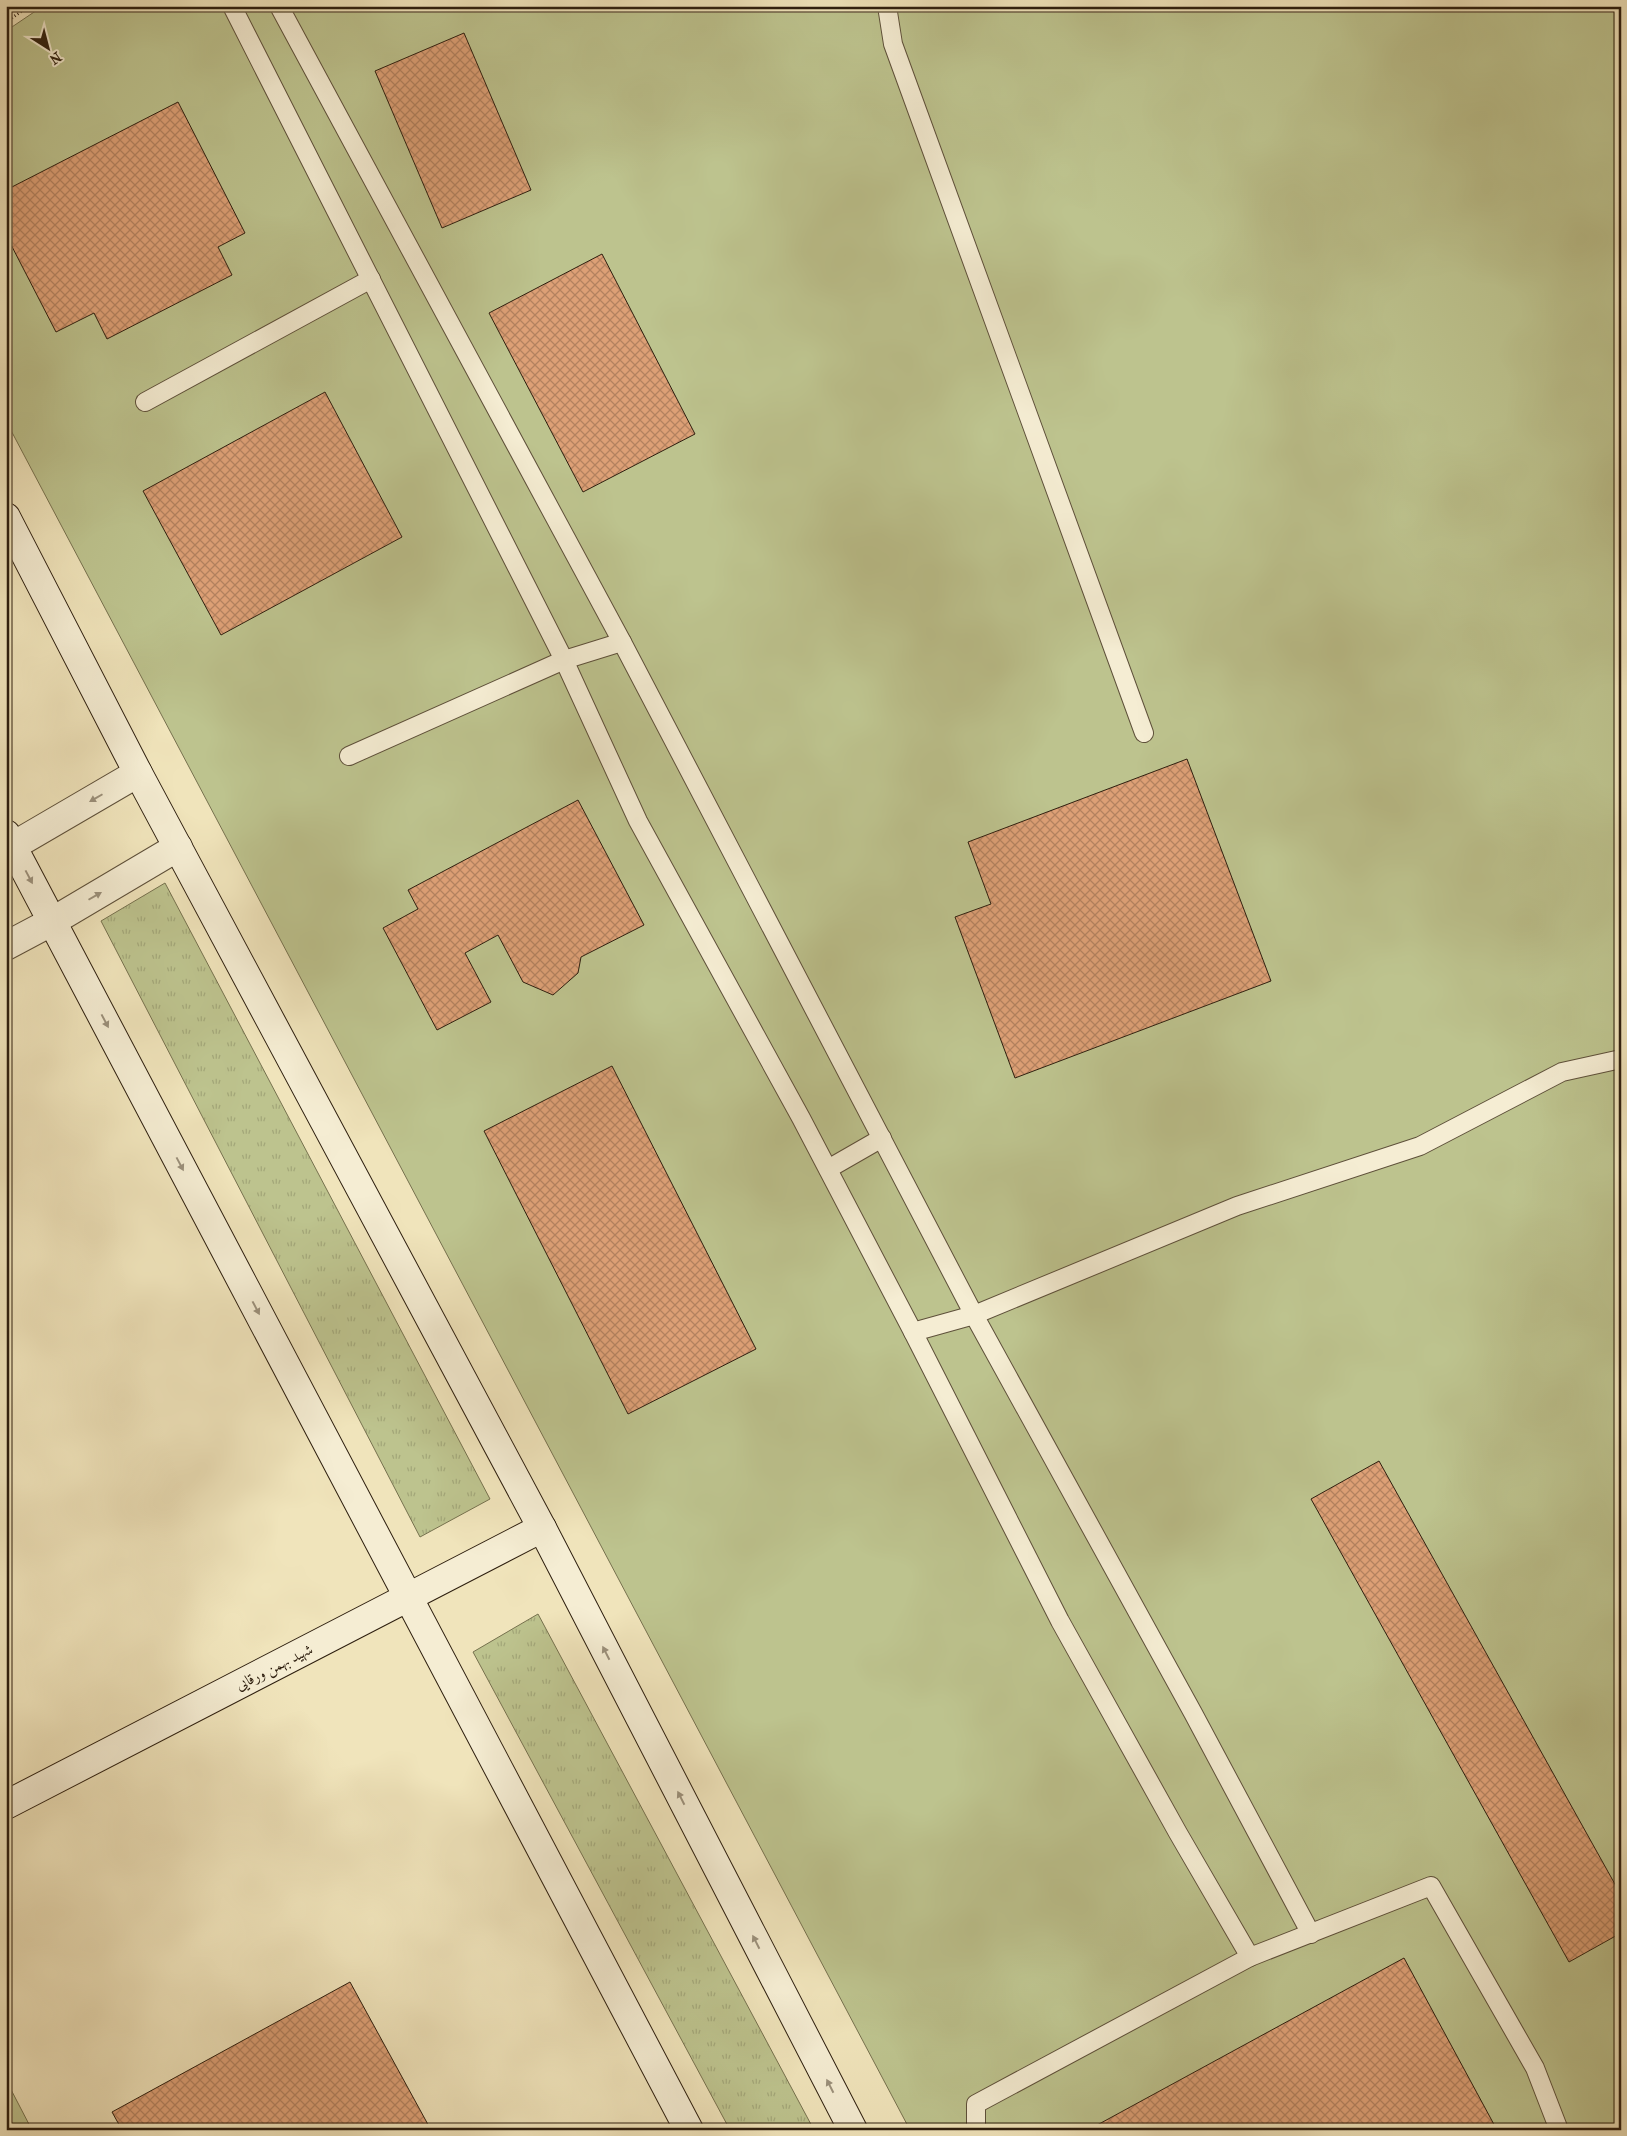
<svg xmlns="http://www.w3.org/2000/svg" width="1627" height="2136" viewBox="0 0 1627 2136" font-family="'IM FELL French Canon',Amiri,serif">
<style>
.green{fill:#bdc38e;stroke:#76714e}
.park{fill:url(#park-tufts);stroke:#76714e}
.building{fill:url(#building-cross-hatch);stroke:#2e1f0f}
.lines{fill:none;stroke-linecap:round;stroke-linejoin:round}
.lane-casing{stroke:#5e503a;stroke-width:20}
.street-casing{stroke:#5e503a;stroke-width:30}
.secondary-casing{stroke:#2e1f0f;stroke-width:30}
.path{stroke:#2e1f0f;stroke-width:3;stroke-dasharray:1 2.5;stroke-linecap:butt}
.lane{stroke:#f5edd3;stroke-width:18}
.street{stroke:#f5edd3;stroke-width:28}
.secondary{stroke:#f5edd3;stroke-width:28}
.oneway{fill:#9b907b}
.labels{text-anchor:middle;stroke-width:4;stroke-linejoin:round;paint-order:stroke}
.street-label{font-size:15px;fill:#2e1f0f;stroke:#f5edd3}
</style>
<defs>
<pattern id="park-tufts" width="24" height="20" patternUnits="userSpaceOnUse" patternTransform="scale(1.25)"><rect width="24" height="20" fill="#bdc38e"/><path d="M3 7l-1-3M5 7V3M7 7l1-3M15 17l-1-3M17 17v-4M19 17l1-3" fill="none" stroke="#a3a779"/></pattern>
<pattern id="building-cross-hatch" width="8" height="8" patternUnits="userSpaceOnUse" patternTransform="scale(1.25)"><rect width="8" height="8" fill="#dda076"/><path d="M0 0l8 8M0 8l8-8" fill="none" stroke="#b4825f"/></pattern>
</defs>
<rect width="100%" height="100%" fill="#f0e4bb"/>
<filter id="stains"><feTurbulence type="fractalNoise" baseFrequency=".004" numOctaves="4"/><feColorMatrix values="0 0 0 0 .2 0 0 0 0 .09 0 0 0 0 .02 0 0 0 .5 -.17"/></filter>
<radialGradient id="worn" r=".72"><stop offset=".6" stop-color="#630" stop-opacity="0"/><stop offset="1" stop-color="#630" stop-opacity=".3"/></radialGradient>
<g class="green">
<polygon points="43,6 1621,6 1621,2130 910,2130 6,421 6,31"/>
<polygon points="6,2080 32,2130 6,2130"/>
</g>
<g class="park">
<polygon points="165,883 490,1499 420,1537 101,921"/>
<polygon points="538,1614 814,2130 730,2130 473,1652"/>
</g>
<g class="building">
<polygon points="464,33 531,190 442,228 375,71"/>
<polygon points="178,102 245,233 218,247 232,275 107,339 94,313 56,332 6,235 6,190"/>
<polygon points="602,254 695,434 583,492 489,313"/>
<polygon points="325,392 402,537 221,635 143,491"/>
<polygon points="1187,759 1271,981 1015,1078 955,917 991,904 968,842"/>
<polygon points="578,800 644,925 581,957 578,973 553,995 523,982 498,935 465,953 491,1002 437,1030 383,928 418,909 408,890"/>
<polygon points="612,1066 756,1349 628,1414 484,1131"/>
<polygon points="1379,1461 1621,1895 1621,1933 1569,1962 1311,1499"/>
<polygon points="1404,1958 1497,2130 1088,2130"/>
<polygon points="350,1982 431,2130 122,2130 112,2112"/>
</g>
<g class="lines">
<defs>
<g id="lane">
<polyline points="232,6 564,660 638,821 801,1118 913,1332 1060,1621 1178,1833 1250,1957"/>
<polyline points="279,6 622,642 974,1315 1193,1713 1311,1934"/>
<polyline points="887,6 893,44 1144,733"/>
<polyline points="145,402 371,279"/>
<polyline points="349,756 564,660 622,642"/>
<polyline points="828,1169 882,1138"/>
<polyline points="913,1332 974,1315 1237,1206 1420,1146 1562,1072 1621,1059"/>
<polyline points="976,2130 976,2104 1250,1957 1431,1886 1535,2068 1559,2130"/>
</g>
<g id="street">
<polyline points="6,850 138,773"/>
<polyline points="6,946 53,921 178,847"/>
</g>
<g id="secondary">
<polyline points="6,517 138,773 542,1528 853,2130"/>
<polyline points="6,834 689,2130"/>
<polyline points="6,1805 542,1528"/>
</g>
</defs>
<use href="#lane" class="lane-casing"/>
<use href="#street" class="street-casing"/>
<use href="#secondary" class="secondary-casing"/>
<polyline class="path" points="6,22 29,6"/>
<use href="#lane" class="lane"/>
<use href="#street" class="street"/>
<use href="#secondary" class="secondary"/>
</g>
<defs><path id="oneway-solid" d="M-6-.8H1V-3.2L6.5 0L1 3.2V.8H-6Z" transform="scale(1.25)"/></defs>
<g class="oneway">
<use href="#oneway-solid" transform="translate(96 798) rotate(150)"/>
<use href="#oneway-solid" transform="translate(29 877) rotate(62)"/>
<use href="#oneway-solid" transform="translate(95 896) rotate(-30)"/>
<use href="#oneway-solid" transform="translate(105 1021) rotate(62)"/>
<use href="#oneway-solid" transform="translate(180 1164) rotate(62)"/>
<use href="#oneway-solid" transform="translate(256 1308) rotate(62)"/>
<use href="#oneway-solid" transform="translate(606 1653) rotate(-117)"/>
<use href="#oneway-solid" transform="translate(681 1798) rotate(-117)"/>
<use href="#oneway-solid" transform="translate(756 1942) rotate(-117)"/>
<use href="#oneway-solid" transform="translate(830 2086) rotate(-117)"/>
</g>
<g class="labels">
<g class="street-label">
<text transform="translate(274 1667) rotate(-27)" y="5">شهید بهمن ورقایی</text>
</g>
</g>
<rect width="1627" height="2136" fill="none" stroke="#f0e4bb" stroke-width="25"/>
<rect x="8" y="8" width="1612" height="2121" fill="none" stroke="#2e1f0f" stroke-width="2.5"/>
<rect x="12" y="12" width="1602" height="2111" fill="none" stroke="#2e1f0f"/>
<g transform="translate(48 48) rotate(144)" stroke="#f5edd3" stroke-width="4" paint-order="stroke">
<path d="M0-4L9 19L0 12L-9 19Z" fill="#2e1f0f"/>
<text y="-8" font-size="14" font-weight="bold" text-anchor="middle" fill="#2e1f0f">N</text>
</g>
<rect width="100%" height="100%" filter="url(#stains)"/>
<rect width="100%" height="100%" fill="url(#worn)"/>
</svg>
